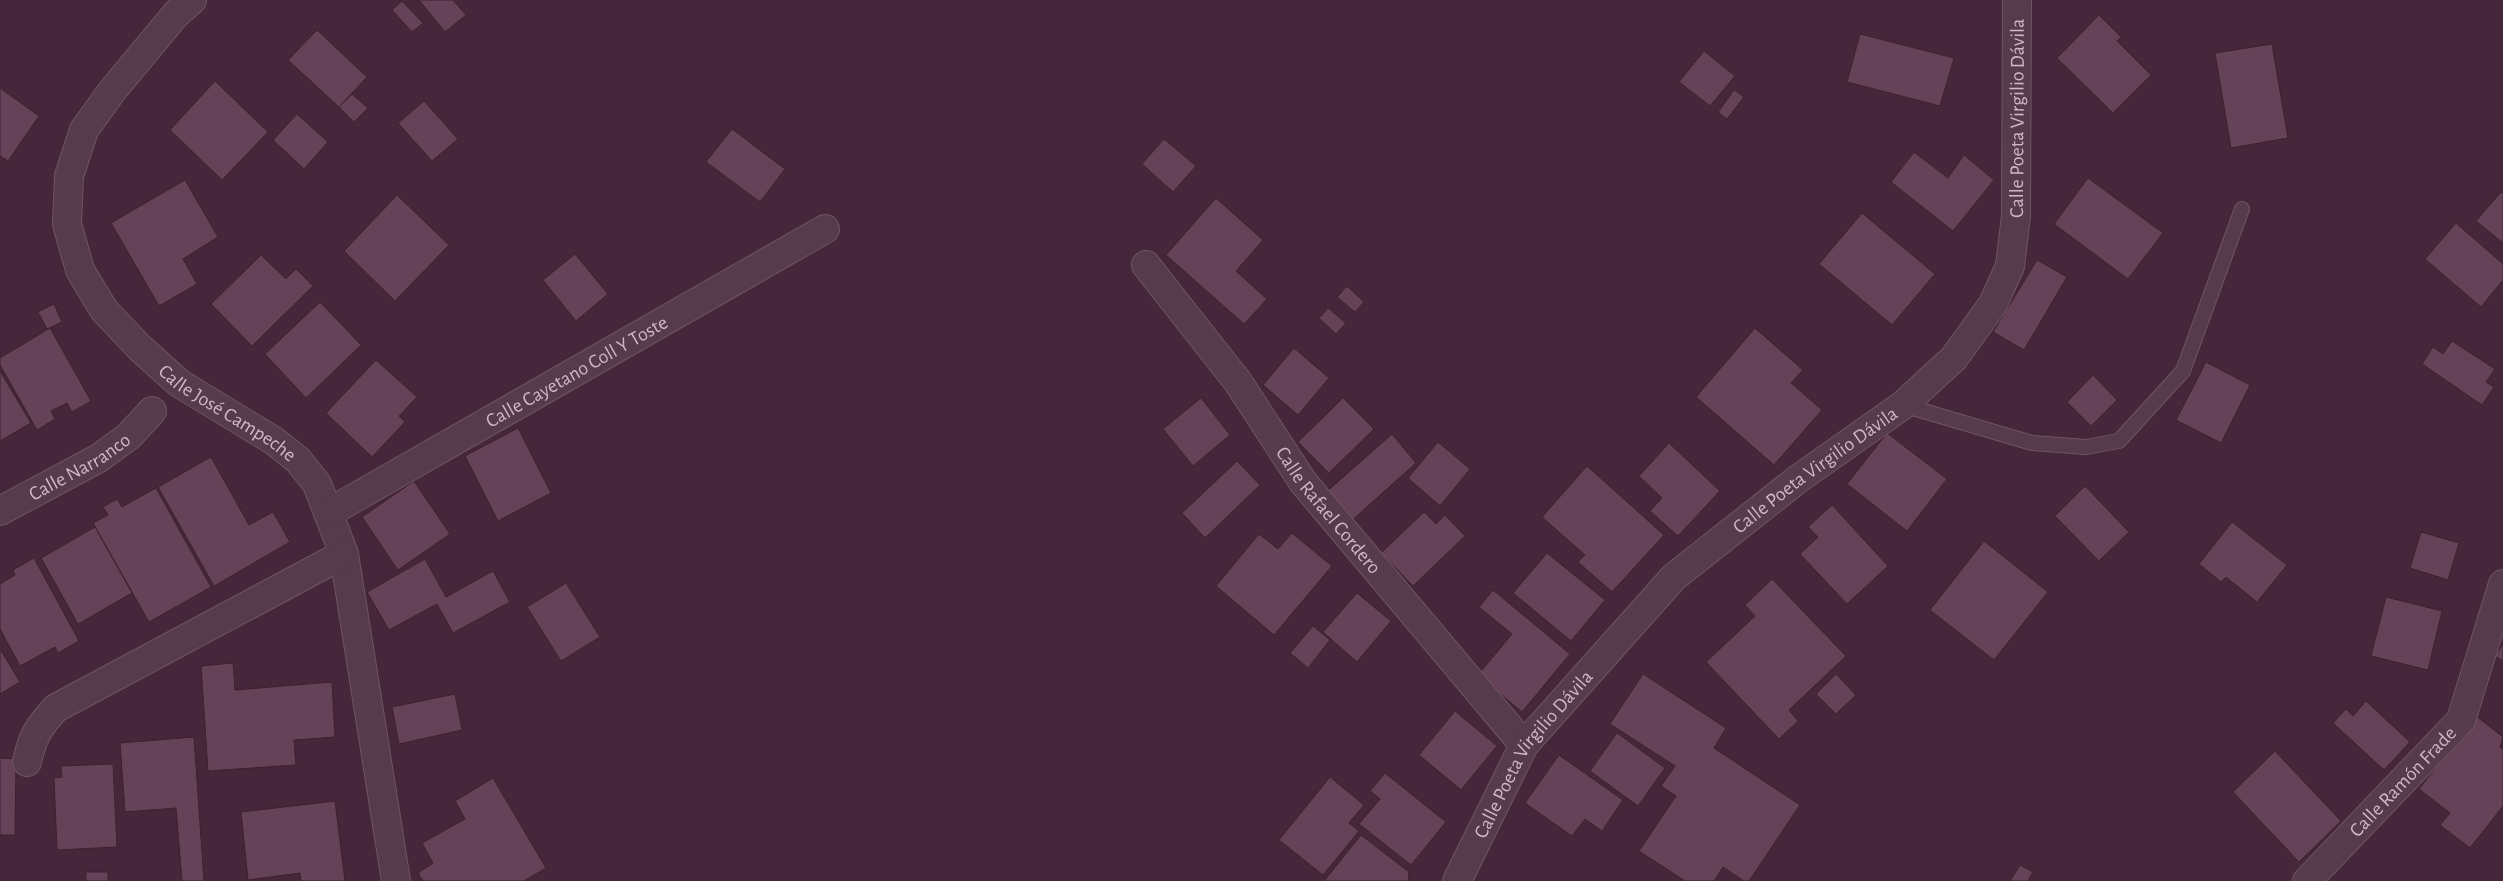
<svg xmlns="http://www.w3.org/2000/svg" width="2503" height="881" viewBox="0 0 2503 881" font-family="'Alegreya Sans',sans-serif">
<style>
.building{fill:#664258;stroke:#3c2132}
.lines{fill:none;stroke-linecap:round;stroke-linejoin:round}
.service-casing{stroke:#6f5665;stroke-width:16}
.minor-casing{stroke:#6f5665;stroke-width:30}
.service{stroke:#553b4b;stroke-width:14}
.minor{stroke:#553b4b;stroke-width:28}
.labels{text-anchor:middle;stroke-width:4;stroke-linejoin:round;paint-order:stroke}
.street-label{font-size:20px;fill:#ceb8c5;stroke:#3a1f30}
</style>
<rect width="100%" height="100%" fill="#45263a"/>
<g class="building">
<polygon points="419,0 453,0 466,15 445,32"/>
<polygon points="402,1 423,23 412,32 392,10"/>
<polygon points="2099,15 2121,37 2117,41 2151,75 2113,113 2057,58"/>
<polygon points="317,30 367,77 339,107 288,60"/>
<polygon points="1860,34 1954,58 1940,106 1847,82"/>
<polygon points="2272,44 2288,138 2231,148 2215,53"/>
<polygon points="1704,51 1735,76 1710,106 1679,82"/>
<polygon points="215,81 268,132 222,180 170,130"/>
<polygon points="0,88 39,116 8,161 0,156"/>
<polygon points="1734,90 1744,97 1727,119 1718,112"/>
<polygon points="352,94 368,108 354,122 339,107"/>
<polygon points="424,101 458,139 432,161 398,123"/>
<polygon points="297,114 328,142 304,169 273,140"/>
<polygon points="732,129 785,169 760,202 706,162"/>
<polygon points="1164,139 1196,166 1173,192 1142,164"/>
<polygon points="1914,152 1948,178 1964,155 1994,180 1953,231 1891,182"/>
<polygon points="2088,178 2163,233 2128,279 2054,224"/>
<polygon points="185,180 218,237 183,259 197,284 159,306 111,223"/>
<polygon points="2501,192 2503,193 2503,243 2476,221"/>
<polygon points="397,195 449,245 395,301 344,251"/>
<polygon points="1216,198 1263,240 1236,271 1267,299 1244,324 1166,255"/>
<polygon points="1862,213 1935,274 1892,325 1819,264"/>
<polygon points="2456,223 2503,264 2503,280 2481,307 2425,259"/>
<polygon points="575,254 608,294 576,321 543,280"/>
<polygon points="261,255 286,279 296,269 313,286 252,346 211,304"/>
<polygon points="2037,260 2067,277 2024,350 1993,332"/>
<polygon points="1347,286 1364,302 1355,312 1337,297"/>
<polygon points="320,302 361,345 306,398 265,354"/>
<polygon points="54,304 62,322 47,329 38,312"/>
<polygon points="1328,308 1346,323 1336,334 1319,318"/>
<polygon points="50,328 91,401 72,412 67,403 51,411 55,419 37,430 0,365 0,358"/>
<polygon points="1755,328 1803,370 1791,383 1822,410 1774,465 1696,397"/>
<polygon points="2452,341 2495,369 2486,382 2494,387 2482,405 2422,364 2433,347 2443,354"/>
<polygon points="1294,348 1329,378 1298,415 1263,385"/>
<polygon points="376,360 417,397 399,416 405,422 372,457 326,413"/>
<polygon points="2206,362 2250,385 2221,443 2176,420"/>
<polygon points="0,371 31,423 0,441"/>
<polygon points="2093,375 2117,400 2091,426 2067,402"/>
<polygon points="1201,398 1230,435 1193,466 1163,429"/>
<polygon points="1343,398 1374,429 1329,473 1298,442"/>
<polygon points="518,428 551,493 498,521 465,456"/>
<polygon points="1887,433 1947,479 1907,531 1847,484"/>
<polygon points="1392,434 1416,463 1349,523 1324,494"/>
<polygon points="1438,442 1470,469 1440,506 1408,478"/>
<polygon points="1669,443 1720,491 1678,536 1650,511 1662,498 1639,476"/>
<polygon points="211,457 249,525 273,512 290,542 214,586 158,487"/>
<polygon points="1237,461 1260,485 1205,538 1182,513"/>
<polygon points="1587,466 1664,535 1612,592 1578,562 1585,555 1542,517"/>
<polygon points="414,481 450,534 398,570 362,517"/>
<polygon points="2085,486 2129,532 2099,561 2055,516"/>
<polygon points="156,488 211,587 149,622 93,523 108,515 103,507 117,499 122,507"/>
<polygon points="1832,505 1888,566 1847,604 1800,554 1818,537 1808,527"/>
<polygon points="1424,512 1436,524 1445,515 1465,536 1413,586 1381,553"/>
<polygon points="2232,522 2287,565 2257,602 2226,577 2221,582 2199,564"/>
<polygon points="95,527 132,593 78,624 41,558"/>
<polygon points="2421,532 2459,543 2448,580 2410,568"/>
<polygon points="1292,533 1332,566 1274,635 1216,586 1259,534 1278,549"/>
<polygon points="1984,541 2048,592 1994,660 1930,610"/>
<polygon points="1547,553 1605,600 1571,641 1513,593"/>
<polygon points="34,558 79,641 58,653 55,647 20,666 0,629 0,584 15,575 13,570"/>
<polygon points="425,559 446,597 493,571 510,602 453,633 437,604 389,630 367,592"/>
<polygon points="1772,579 1846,656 1789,710 1798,721 1779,739 1706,662 1755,616 1745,605"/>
<polygon points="566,583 600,637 561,661 527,607"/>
<polygon points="1493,590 1570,654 1522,712 1478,675 1512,634 1479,607"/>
<polygon points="1357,593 1391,621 1357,662 1323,632"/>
<polygon points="2386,597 2442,611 2428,670 2371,656"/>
<polygon points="1313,626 1330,640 1308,668 1290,653"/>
<polygon points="2503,644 2503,661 2495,656"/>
<polygon points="0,649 20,682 0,694"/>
<polygon points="233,663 235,690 332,682 335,737 294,740 296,765 208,771 201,666"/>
<polygon points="1643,674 1726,728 1714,748 1800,805 1749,881 1744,881 1723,867 1714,881 1685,881 1639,851 1676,796 1661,786 1675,766 1610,724"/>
<polygon points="1836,674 1856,695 1836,714 1816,694"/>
<polygon points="455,694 462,730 399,744 392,707"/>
<polygon points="2366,701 2410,742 2384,770 2333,723 2346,709 2353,716"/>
<polygon points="1455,711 1497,746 1461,790 1419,755"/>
<polygon points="2476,716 2503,737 2500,747 2503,750 2503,806 2470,848 2440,825 2450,813 2419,789"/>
<polygon points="1617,733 1665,768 1638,806 1590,771"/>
<polygon points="194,737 204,881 182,881 176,808 125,812 120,743"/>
<polygon points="2275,751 2341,821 2299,862 2233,792"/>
<polygon points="1559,755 1623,800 1602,831 1585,819 1572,836 1525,803"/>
<polygon points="0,758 16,759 15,835 0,835"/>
<polygon points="113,764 117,847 57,850 54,778 62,777 61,766"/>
<polygon points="1385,773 1446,822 1411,865 1359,824 1380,799 1370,791"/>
<polygon points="1330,777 1364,805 1349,823 1359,831 1323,875 1279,840"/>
<polygon points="493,778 546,868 524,881 423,881 418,873 433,863 422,843 465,819 455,801"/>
<polygon points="335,801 345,881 301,881 300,873 248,880 241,812"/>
<polygon points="1361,835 1409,872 1408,881 1324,881"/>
<polygon points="2020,865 2033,872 2028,881 2010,881"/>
<rect x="86" y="872" width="22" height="9"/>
</g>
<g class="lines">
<defs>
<polyline id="service" points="1903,405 2032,443 2086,447 2119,441 2183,371 2242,209"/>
<g id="minor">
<path id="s1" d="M 192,0 L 176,14 L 112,91 L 84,130 L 69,176 L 67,224 L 80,270 L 104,310 L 140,348 L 179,383 L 274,441 L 298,460 L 317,484 L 344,554 L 396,881"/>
<path id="s2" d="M 1146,265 L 1238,382 L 1303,482 L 1524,745"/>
<path id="s3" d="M 0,511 L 99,458 L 129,436 L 152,411"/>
<path id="s4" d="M 328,513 L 825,229"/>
<path d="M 27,762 C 32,737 39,726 56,708 L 344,554"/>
<path id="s5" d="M 1457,881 L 1524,745 L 1674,577 L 1798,479 L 1903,405 L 1954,358 L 1993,304 L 2010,266 L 2016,216 L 2017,0"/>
<path id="s6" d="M 2307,881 L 2461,720 L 2503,584"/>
</g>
</defs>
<use href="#service" class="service-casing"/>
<use href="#minor" class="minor-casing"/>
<use href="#service" class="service"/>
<use href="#minor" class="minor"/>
</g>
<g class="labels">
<g class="street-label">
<text dy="7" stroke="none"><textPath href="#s5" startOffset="989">Calle Poeta Virgilio Dávila</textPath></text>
<text dy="7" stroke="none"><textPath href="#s4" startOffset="286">Calle Cayetano Coll Y Toste</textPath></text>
<text dy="7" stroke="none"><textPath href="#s1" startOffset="522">Calle José Campeche</textPath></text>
<text dy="7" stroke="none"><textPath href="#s3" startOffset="91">Calle Narranco</textPath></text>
<text dy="7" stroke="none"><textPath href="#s5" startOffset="554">Calle Poeta Virgilio Dávila</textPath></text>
<text dy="7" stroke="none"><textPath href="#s2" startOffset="306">Calle Rafael Cordero</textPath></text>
<text dy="7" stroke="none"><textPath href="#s5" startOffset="149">Calle Poeta Virgilio Dávila</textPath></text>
<text dy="7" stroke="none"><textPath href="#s6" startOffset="138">Calle Ramón Frade</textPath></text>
</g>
</g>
</svg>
